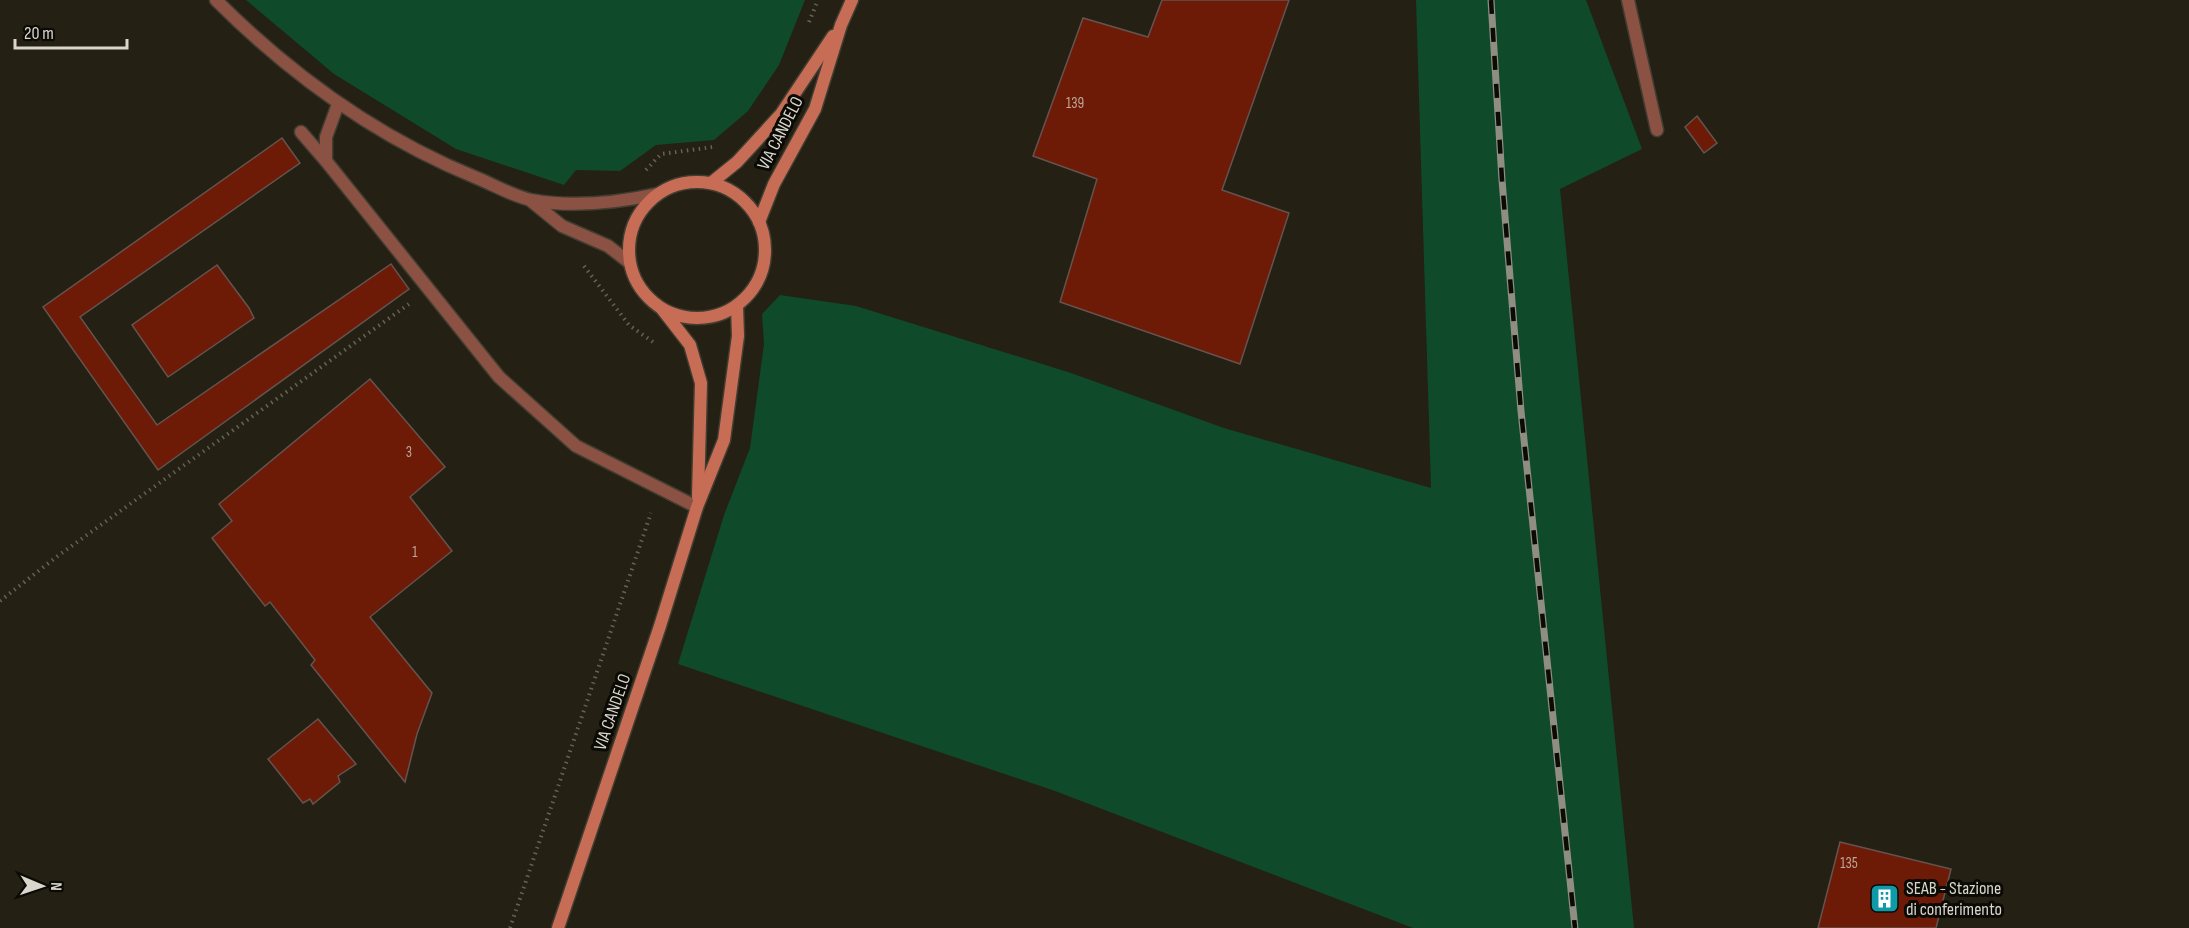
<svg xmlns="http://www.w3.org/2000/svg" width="2189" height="928" viewBox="0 0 2189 928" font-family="'Sofia Sans Condensed',sans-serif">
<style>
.green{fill:#0f4a2a}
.building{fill:#6d1b06;stroke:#64534f;stroke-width:1.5}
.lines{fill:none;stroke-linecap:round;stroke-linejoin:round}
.street-casing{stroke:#413d31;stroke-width:15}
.secondary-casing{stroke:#413d31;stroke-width:15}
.path{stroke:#656256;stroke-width:4;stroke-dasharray:1.5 4.5;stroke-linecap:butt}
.street{stroke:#8b5243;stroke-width:12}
.secondary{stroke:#c86d55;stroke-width:12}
.rail-casing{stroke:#908d83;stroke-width:7}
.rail{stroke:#0b0a05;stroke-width:4.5;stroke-dasharray:14;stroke-linecap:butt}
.labels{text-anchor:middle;stroke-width:6;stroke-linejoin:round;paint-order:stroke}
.number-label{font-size:15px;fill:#bda79b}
.street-label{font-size:18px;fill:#d8d6cd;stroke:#0b0a05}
.poi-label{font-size:18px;fill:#d8d6cd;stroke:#0b0a05;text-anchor:start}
</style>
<rect width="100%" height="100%" fill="#242013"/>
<g class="green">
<polygon points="246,0 805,0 779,65 748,111 714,140 656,145 620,171 576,170 564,185 456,149 334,74"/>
<polygon points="1416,0 1586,0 1642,149 1560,189 1634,928 1413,928 1055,791 678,664 724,515 750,448 764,344 762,314 780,295 856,306 1071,373 1224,428 1431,488"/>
</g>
<g class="building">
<polygon points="1162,0 1289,0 1222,190 1289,213 1240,364 1060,302 1097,179 1033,156 1083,18 1148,37"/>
<polygon points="1697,116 1717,143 1704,153 1685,127"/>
<polygon points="282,138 300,163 80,317 157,425 391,264 409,289 158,470 43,307"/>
<polygon points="217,265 249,308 254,318 168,377 132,325"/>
<polygon points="370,379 445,467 410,497 452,551 370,617 432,693 417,734 405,782 311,665 315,660 270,602 265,606 212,538 232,521 219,504"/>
<polygon points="318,719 356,764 338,776 340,782 313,804 310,799 303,803 268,759"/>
<polygon points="1840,842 1951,869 1936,928 1818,928"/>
</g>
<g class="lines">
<defs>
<g id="street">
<path d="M 216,0 C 292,76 376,137 477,178 C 494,185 513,196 531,200 C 574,208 616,203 657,194"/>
<polyline points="1628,0 1657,130"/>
<polyline points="338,104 326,137 326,161 499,377 576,446 697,507"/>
<polyline points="301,132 326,161"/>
<polyline points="530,200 562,226 608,246 630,263"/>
</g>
<g id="secondary">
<circle cx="697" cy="250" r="68"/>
<polyline points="711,183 737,162 781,114 833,36"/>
<polyline points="759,222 774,184 815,109 841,25 852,0"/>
<polyline points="662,309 690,345 701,383 698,497"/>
<polyline points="558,928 660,626 697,507 724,440 738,336 737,306"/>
</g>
</defs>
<use href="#street" class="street-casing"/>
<use href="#secondary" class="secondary-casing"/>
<g class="path">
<polyline points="809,22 818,0"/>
<polyline points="646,170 661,154 713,147"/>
<polyline points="584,266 629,325 653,342"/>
<polyline points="0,601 59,555 409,304"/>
<polyline points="510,928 651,513"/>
</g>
<use href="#street" class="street"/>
<use href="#secondary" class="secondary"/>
<defs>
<polyline id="rail" points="1491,0 1502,180 1521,411 1575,928"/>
</defs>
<use href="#rail" class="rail-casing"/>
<use href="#rail" class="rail"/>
</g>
<defs>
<symbol id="building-square" viewBox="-11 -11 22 22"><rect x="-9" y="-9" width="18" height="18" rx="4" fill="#0f9aa8" stroke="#0b0a05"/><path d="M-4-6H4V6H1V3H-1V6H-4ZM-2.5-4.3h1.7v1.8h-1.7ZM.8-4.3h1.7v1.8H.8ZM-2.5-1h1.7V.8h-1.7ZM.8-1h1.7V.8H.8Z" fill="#fff"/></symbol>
</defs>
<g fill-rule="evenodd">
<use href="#building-square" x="1868" y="882" width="33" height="33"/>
</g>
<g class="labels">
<g class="number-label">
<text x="1075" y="108">139</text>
<text x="409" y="457">3</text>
<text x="415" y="557">1</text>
<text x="1849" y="868">135</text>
</g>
<g class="street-label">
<text transform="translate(780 133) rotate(-63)" y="6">VIA CANDELO</text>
<text transform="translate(612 712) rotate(-71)" y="6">VIA CANDELO</text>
</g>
<g class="poi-label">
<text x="1906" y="894">SEAB - Stazione<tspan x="1906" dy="21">di conferimento</tspan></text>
</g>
</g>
<g transform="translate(42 886) rotate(92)" stroke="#0b0a05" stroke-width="4.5" paint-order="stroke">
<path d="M0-4.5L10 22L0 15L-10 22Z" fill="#d8d6cd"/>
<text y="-9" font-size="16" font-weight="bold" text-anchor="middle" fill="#d8d6cd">N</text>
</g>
<path d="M15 39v9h112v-9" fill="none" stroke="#d8d6cd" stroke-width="3"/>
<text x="24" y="39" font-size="18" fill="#d8d6cd" stroke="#0b0a05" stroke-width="4.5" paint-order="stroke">20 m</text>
</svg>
